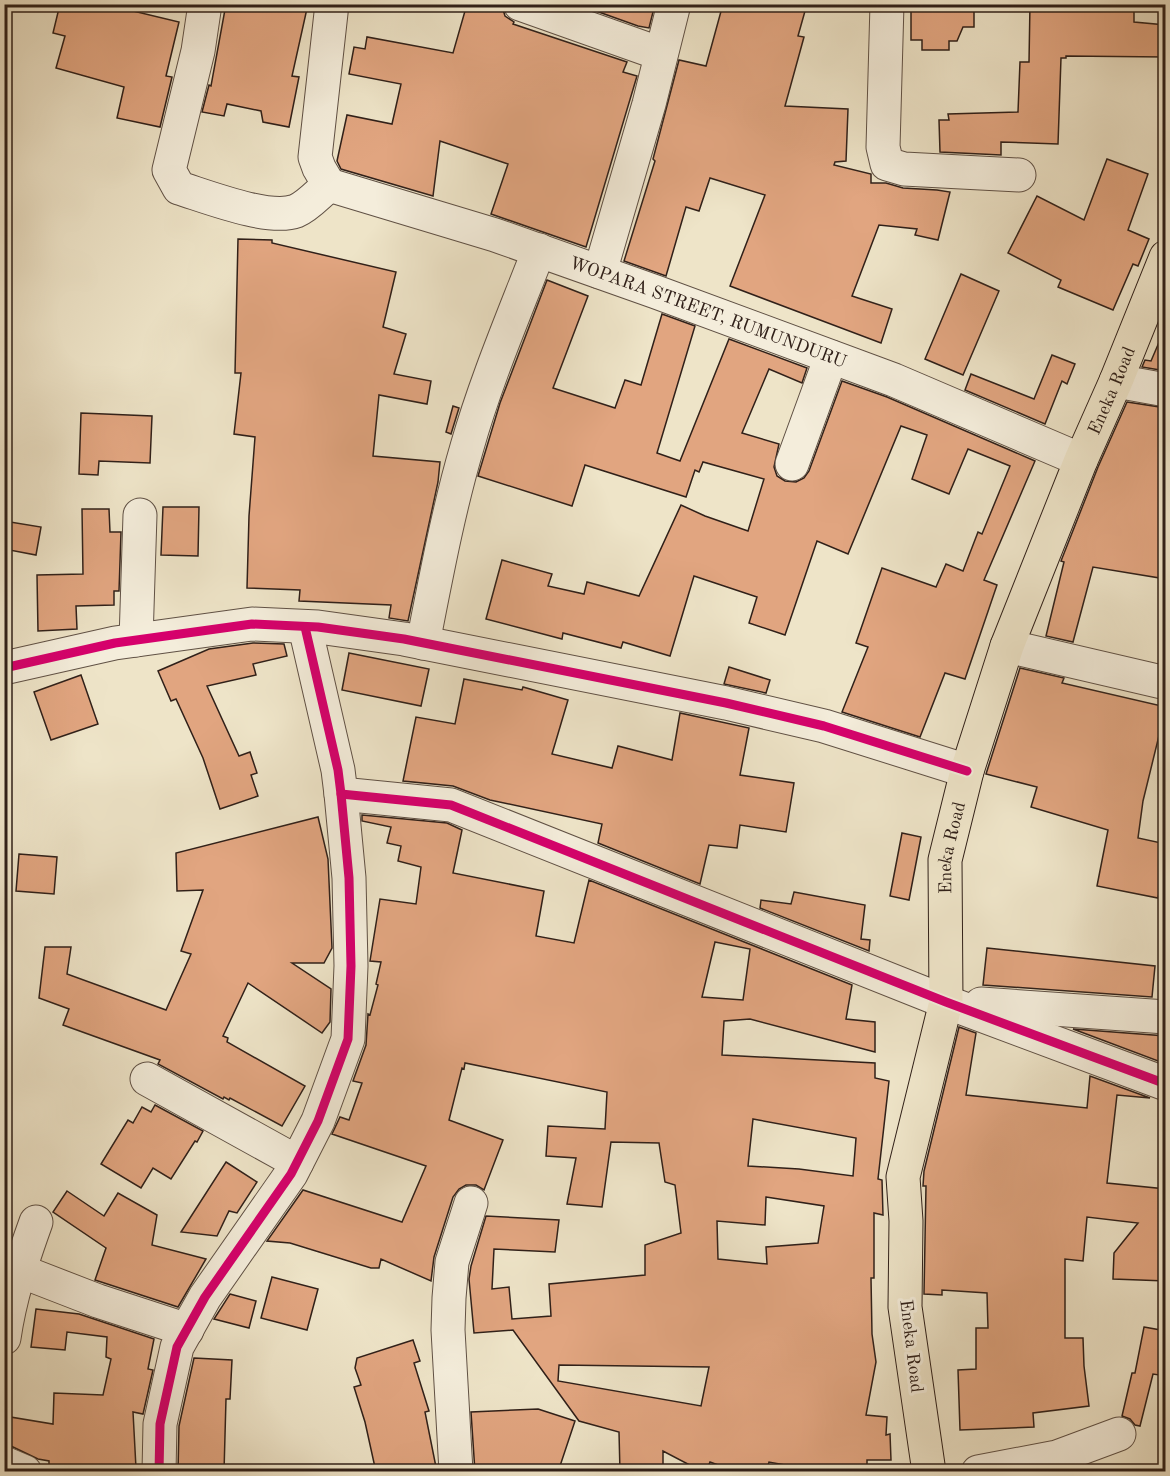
<svg xmlns="http://www.w3.org/2000/svg" width="1170" height="1476" viewBox="0 0 1170 1476" font-family="'Old Standard TT',serif">
<style>
.building{fill:#e1a580;stroke:#302019;stroke-width:1.5;fill-rule:evenodd}
.lines{fill:none;stroke-linecap:round;stroke-linejoin:round}
.minor-casing{stroke:#605145;stroke-width:35}
.major-casing{stroke:#302019;stroke-width:35}
.minor{stroke:#f4eddb;stroke-width:33}
.major{stroke:#eee4c8;stroke-width:33}
.cycleway-casing{stroke:#f4eddb;stroke-width:13}
.cycleway{stroke:#d6006c;stroke-width:9}
.labels{text-anchor:middle;stroke-width:6;stroke-linejoin:round;paint-order:stroke}
.street-label{font-size:18px;fill:#302019;stroke:#f4eddb}
</style>
<rect width="100%" height="100%" fill="#eee4c8"/>
<filter id="stains"><feTurbulence type="fractalNoise" baseFrequency=".00333" numOctaves="4"/><feColorMatrix values="0 0 0 0 .2 0 0 0 0 .09 0 0 0 0 .02 0 0 0 .5 -.17"/></filter>
<radialGradient id="worn" r=".72"><stop offset=".6" stop-color="#630" stop-opacity="0"/><stop offset="1" stop-color="#630" stop-opacity=".3"/></radialGradient>
<g class="building">
<polygon points="60,4 104,4 179,22 166,76 172,77 160,127 117,118 124,87 56,68 65,36 53,33"/>
<polygon points="226,4 308,4 292,76 299,77 289,127 263,122 261,111 227,104 224,116 202,112 209,85 211,86"/>
<polygon points="467,4 479,4 495,9 496,4 502,6 505,16 514,22 513,24 627,62 623,72 637,76 586,247 491,214 508,164 440,141 433,196 341,169 337,161 347,115 392,124 401,84 349,74 354,47 365,49 367,37 453,53"/>
<polygon points="583,4 655,4 649,28 638,26 582,6"/>
<polygon points="723,4 807,4 798,36 804,37 785,106 848,109 846,161 835,162 834,165 871,174 871,183 886,183 903,188 937,190 950,192 938,240 915,235 917,229 879,225 852,296 892,309 881,343 730,286 765,195 710,178 699,211 686,207 666,276 624,261 655,161 653,159 679,60 706,66"/>
<polygon points="911,4 974,4 974,27 963,27 957,41 949,41 949,50 922,50 922,40 911,40"/>
<polygon points="1030,4 1125,4 1125,6 1134,7 1134,22 1166,25 1166,57 1066,56 1066,58 1061,58 1058,144 1001,142 1001,155 940,152 939,120 949,120 948,114 1018,112 1020,62 1029,62"/>
<polygon points="1107,159 1148,174 1128,230 1149,239 1138,266 1133,264 1113,310 1058,287 1061,280 1008,253 1037,196 1084,220"/>
<polygon points="238,239 272,240 272,243 396,272 383,327 406,334 394,374 431,381 427,404 379,395 373,456 440,462 438,482 408,621 389,618 391,605 299,601 300,590 247,588 249,516 255,437 234,434 241,373 235,373"/>
<polygon points="961,274 999,291 963,375 925,359"/>
<polygon points="547,280 588,296 553,388 615,408 625,380 641,385 662,314 695,326 657,453 680,461 729,339 807,368 802,383 769,369 742,433 779,444 774,467 777,476 785,481 796,482 804,478 809,471 842,381 887,397 1035,461 984,580 997,585 965,679 945,673 920,737 842,712 868,647 856,643 882,568 936,587 946,564 963,571 978,532 982,534 1010,466 968,449 949,494 912,479 927,435 901,426 848,554 817,541 785,635 749,623 757,597 694,576 670,656 623,642 621,648 563,633 562,639 486,619 502,560 552,574 548,586 584,594 587,582 639,596 681,505 705,516 748,531 764,479 703,462 699,472 695,470 686,497 585,465 572,506 478,476 500,403"/>
<polygon points="1166,326 1166,371 1142,367 1145,360 1151,361"/>
<polygon points="1052,355 1075,364 1067,384 1062,381 1045,424 965,390 971,374 1034,399"/>
<polygon points="1127,402 1166,408 1166,579 1093,567 1073,642 1046,636 1064,562 1061,561 1098,467"/>
<polygon points="453,406 459,408 451,434 446,432"/>
<polygon points="81,413 152,416 150,463 99,461 98,475 79,474"/>
<polygon points="163,507 199,507 198,556 161,555"/>
<polygon points="82,509 109,509 110,532 121,532 119,591 114,591 114,605 76,606 77,629 38,631 37,575 83,574"/>
<polygon points="4,521 41,527 36,555 4,549"/>
<polygon points="253,643 284,644 287,656 253,664 256,675 207,686 239,756 250,752 257,773 251,775 258,796 220,809 203,758 176,699 171,701 158,671 209,649"/>
<polygon points="349,653 429,669 421,706 342,690"/>
<polygon points="729,667 770,680 766,693 724,684"/>
<polygon points="1020,668 1064,678 1062,683 1166,707 1143,801 1138,838 1166,844 1166,861 1158,898 1097,886 1108,830 1031,807 1037,787 986,774"/>
<polygon points="81,675 98,724 51,740 34,692"/>
<polygon points="464,679 522,690 523,687 568,700 552,754 612,768 618,746 672,760 680,713 749,728 740,775 794,783 786,832 740,825 737,848 709,845 700,884 598,843 602,824 490,800 453,786 403,781 416,717 455,724"/>
<path d="M 362,815 L 447,823 L 462,830 L 453,873 L 544,891 L 536,936 L 574,943 L 589,880 L 852,985 L 846,1019 L 875,1022 L 875,1052 L 750,1019 L 724,1021 L 722,1055 L 875,1063 L 875,1078 L 889,1081 L 878,1179 L 882,1180 L 883,1215 L 874,1213 L 874,1278 L 871,1278 L 872,1334 L 876,1362 L 866,1415 L 887,1417 L 886,1435 L 890,1434 L 891,1460 L 867,1460 L 867,1468 L 839,1468 L 840,1472 L 824,1472 L 769,1462 L 767,1469 L 740,1465 L 737,1472 L 710,1462 L 706,1472 L 703,1472 L 663,1451 L 663,1472 L 620,1472 L 619,1432 L 579,1421 L 513,1330 L 474,1333 L 469,1279 L 471,1266 L 486,1216 L 559,1220 L 555,1252 L 494,1249 L 492,1289 L 509,1287 L 512,1319 L 551,1316 L 549,1284 L 645,1275 L 645,1245 L 681,1233 L 675,1185 L 665,1182 L 659,1143 L 611,1142 L 602,1207 L 567,1204 L 576,1158 L 546,1156 L 548,1126 L 605,1129 L 607,1092 L 465,1063 L 464,1069 L 462,1068 L 449,1120 L 503,1140 L 484,1190 L 476,1185 L 466,1185 L 459,1189 L 453,1197 L 434,1257 L 431,1281 L 381,1259 L 379,1268 L 371,1268 L 290,1243 L 267,1241 L 303,1190 L 402,1222 L 426,1166 L 332,1134 L 340,1117 L 349,1120 L 362,1083 L 353,1081 L 366,1045 L 368,1014 L 370,1015 L 378,985 L 376,984 L 381,962 L 370,961 L 380,899 L 416,904 L 421,867 L 398,861 L 401,846 L 387,843 L 391,827 L 362,821 ZM 715,942 L 750,949 L 743,1000 L 702,997 ZM 753,1119 L 856,1138 L 853,1176 L 799,1169 L 748,1166 ZM 766,1197 L 824,1206 L 818,1243 L 766,1247 L 767,1264 L 718,1259 L 717,1221 L 765,1225 ZM 559,1365 L 709,1367 L 701,1406 L 558,1381 Z"/>
<polygon points="318,817 328,859 332,948 324,963 292,963 331,989 330,1022 322,1033 248,983 223,1036 228,1038 227,1042 305,1086 282,1126 230,1098 229,1100 224,1097 223,1099 158,1064 160,1060 63,1025 69,1009 39,998 45,947 71,947 67,974 166,1010 191,954 181,951 203,890 177,891 176,853"/>
<polygon points="902,833 921,837 909,900 890,896"/>
<polygon points="19,854 57,857 54,894 16,891"/>
<polygon points="794,892 865,905 861,939 870,940 869,951 760,908 761,900 791,904"/>
<polygon points="987,948 1155,966 1152,997 983,985"/>
<polygon points="959,1027 976,1033 966,1095 1087,1108 1090,1076 1150,1098 1117,1095 1107,1183 1166,1189 1166,1281 1113,1279 1114,1253 1138,1223 1087,1217 1083,1261 1065,1259 1065,1338 1083,1338 1084,1366 1089,1406 1033,1413 1034,1427 960,1430 958,1370 976,1369 976,1328 988,1328 987,1293 942,1290 942,1295 924,1294 926,1186 923,1186 924,1171"/>
<polygon points="1073,1029 1166,1036 1166,1064"/>
<polygon points="155,1105 203,1131 197,1142 195,1141 171,1179 153,1168 141,1188 101,1164 128,1120 133,1123 142,1107 151,1112"/>
<polygon points="226,1162 257,1182 237,1213 229,1211 217,1236 181,1232"/>
<polygon points="67,1191 104,1216 118,1193 157,1215 152,1245 206,1259 178,1307 95,1280 106,1248 53,1212"/>
<polygon points="272,1277 318,1289 307,1330 261,1318"/>
<polygon points="230,1294 256,1301 249,1328 214,1319"/>
<polygon points="36,1309 79,1314 154,1339 148,1369 153,1370 143,1414 133,1412 136,1468 49,1472 49,1461 38,1459 11,1446 4,1445 4,1416 53,1424 54,1393 103,1395 111,1359 106,1357 107,1337 67,1332 65,1350 31,1347"/>
<polygon points="1144,1327 1166,1331 1166,1376 1153,1374 1140,1426 1135,1425 1130,1419 1122,1416 1132,1373 1135,1373"/>
<polygon points="413,1340 420,1361 414,1363 429,1411 425,1412 437,1472 376,1472 365,1422 354,1387 361,1385 355,1368 357,1358"/>
<polygon points="194,1358 232,1360 230,1399 226,1399 224,1472 178,1472 179,1426"/>
<polygon points="538,1409 575,1421 558,1472 475,1472 471,1412"/>
</g>
<g class="lines">
<defs>
<g id="minor">
<path d="M 205,4 L 198,51 L 169,170 L 179,188 C 208,197 269,221 296,211 C 308,206 319,193 329,185"/>
<polyline points="520,4 661,54"/>
<polyline points="887,4 883,147 887,164 904,169 1019,175"/>
<path id="s1" d="M 329,185 L 495,235 L 656,292 L 894,380 L 1081,460"/>
<polyline points="329,185 319,168 315,157 332,4"/>
<polyline points="600,272 649,104 674,4"/>
<polyline points="1116,381 1166,390"/>
<polyline points="792,464 831,357"/>
<polyline points="136,640 140,515"/>
<path d="M 423,643 C 436,577 448,512 467,447 C 486,380 514,315 539,250"/>
<polyline points="1007,646 1166,683"/>
<polyline points="4,668 115,643 252,624 318,627 404,639 726,703 824,726 967,771"/>
<polyline points="341,794 451,805 946,1002 1166,1084"/>
<polyline points="981,1004 1166,1017"/>
<polyline points="147,1079 297,1162"/>
<polyline points="18,1270 98,1301 187,1330"/>
<path d="M 4,1338 C 10,1297 22,1261 36,1222"/>
<polyline points="4,1463 25,1472"/>
<polyline points="159,1472 160,1424 177,1347 205,1297 291,1174 318,1121 348,1039 351,966 349,878 341,794 338,770 305,627"/>
<polyline points="456,1472 448,1330 449,1298 452,1262 471,1203"/>
<polyline points="978,1472 1057,1457 1119,1434"/>
</g>
<g id="major">
<path id="s2" d="M 929,1472 L 905,1307 L 906,1221 L 903,1177 L 946,1002 L 945,860 L 967,771 L 1007,646 L 1081,460 L 1116,381 L 1166,257"/>
</g>
</defs>
<use href="#minor" class="minor-casing"/>
<use href="#major" class="major-casing"/>
<use href="#minor" class="minor"/>
<use href="#major" class="major"/>
<defs>
<g id="cycleway">
<polyline points="4,668 115,643 252,624 318,627 404,639 726,703 824,726 967,771"/>
<polyline points="341,794 451,805 946,1002 1166,1084"/>
<polyline points="159,1472 160,1424 177,1347 205,1297 291,1174 318,1121 348,1039 351,966 349,878 341,794 338,770 305,627"/>
</g>
</defs>
<use href="#cycleway" class="cycleway-casing"/>
<use href="#cycleway" class="cycleway"/>
</g>
<g class="labels">
<g class="street-label">
<text dy="6" stroke="none"><textPath href="#s1" startOffset="400">WOPARA STREET, RUMUNDURU</textPath></text>
<text dy="6" stroke="none"><textPath href="#s2" startOffset="1118">Eneka Road</textPath></text>
<text dy="6" stroke="none"><textPath href="#s2" startOffset="632">Eneka Road</textPath></text>
<text transform="translate(912 1346) rotate(83)" y="6">Eneka Road</text>
</g>
</g>
<rect width="1170" height="1476" fill="none" stroke="#eee4c8" stroke-width="24"/>
<rect x="6" y="6" width="1158" height="1464" fill="none" stroke="#302019" stroke-width="3"/>
<rect x="12" y="12" width="1146" height="1452" fill="none" stroke="#302019" stroke-width="1.5"/>
<rect width="100%" height="100%" filter="url(#stains)"/>
<rect width="100%" height="100%" fill="url(#worn)"/>
</svg>
